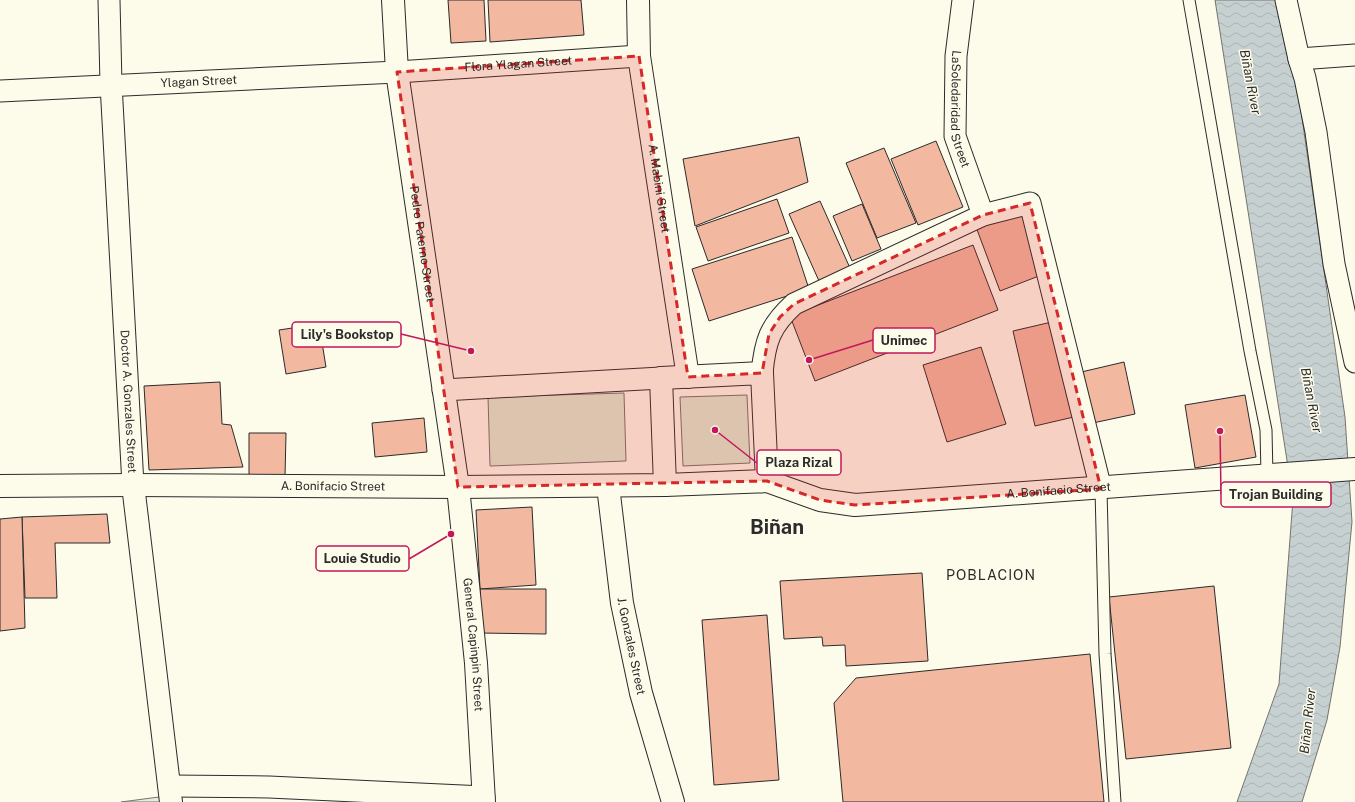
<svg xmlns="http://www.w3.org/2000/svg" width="1355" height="802" viewBox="0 0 1355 802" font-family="'Public Sans',sans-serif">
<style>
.green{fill:#deebd1;stroke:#74746e}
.parking{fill:#eceadb;stroke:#74746e}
.water{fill:url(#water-waves);stroke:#74746e}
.building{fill:#f2b8a0;stroke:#2b2b2b}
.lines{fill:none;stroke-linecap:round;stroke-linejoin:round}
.lane-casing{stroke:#2b2b2b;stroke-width:13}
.street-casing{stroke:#2b2b2b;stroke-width:23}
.secondary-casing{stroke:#2b2b2b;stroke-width:24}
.lane{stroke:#fdfbea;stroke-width:11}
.street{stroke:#fdfbea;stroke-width:21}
.secondary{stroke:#fdfbea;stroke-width:22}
.marked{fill:#d62828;fill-opacity:0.2;stroke:#d62828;stroke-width:3;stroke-dasharray:8 5;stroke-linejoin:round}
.labels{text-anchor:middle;stroke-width:3;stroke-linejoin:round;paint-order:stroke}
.street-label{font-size:12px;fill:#2b2b2b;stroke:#fdfbea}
.water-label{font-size:13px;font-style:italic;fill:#2b2b2b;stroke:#fdfbea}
.quarter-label{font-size:14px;letter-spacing:1px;fill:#2b2b2b;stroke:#fdfbea}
.town-label{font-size:20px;font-weight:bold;fill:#2b2b2b;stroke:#fdfbea}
.leader{fill:none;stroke:#c2185b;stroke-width:1.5}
.callout-dot{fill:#c2185b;stroke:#fdfbea;stroke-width:1.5}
.callout{fill:#fdfbea;stroke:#c2185b;stroke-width:1.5}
.callout-label{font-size:13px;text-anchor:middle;font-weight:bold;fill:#2b2b2b}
</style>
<defs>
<pattern id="water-waves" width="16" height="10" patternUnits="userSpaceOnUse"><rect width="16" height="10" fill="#c7d0d0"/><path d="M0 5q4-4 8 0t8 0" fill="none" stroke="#abb3b3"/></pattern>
</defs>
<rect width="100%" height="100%" fill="#fdfbea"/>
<g class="green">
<polygon points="624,393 626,461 490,466 488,397"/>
<polygon points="747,395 750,463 683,466 680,397"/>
</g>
<polygon class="parking" points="159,797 160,802 121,802"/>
<polygon class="water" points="1215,0 1282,0 1298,90 1345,417 1352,522 1340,647 1327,720 1302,802 1237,802 1279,684 1293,499"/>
<g class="building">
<polygon points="448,0 484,0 486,41 451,43"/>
<polygon points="488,0 581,0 584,35 490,42"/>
<polygon points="799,137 808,182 695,226 683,159"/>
<polygon points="936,141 963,207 918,225 891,159"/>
<polygon points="884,148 916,223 877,238 846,163"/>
<polygon points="777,199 789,233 708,261 696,227"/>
<polygon points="820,201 850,268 819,281 789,214"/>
<polygon points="862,204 881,249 852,261 833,216"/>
<polygon points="1020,210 1044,274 1000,291 976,227"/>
<polygon points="792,237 809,289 709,321 692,269"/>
<polygon points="973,245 998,310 815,381 790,316"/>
<polygon points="1056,321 1078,416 1035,426 1013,331"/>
<polygon points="319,324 326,367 286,374 279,330"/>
<polygon points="981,347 1006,424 947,442 923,365"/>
<polygon points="1124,362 1135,414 1088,424 1077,373"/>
<polygon points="220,382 222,424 231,425 243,467 149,470 144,386"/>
<polygon points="1245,395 1256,457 1195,468 1185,405"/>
<polygon points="424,418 427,452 375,457 372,423"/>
<polygon points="249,433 286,433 285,477 249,476"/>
<polygon points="532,507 536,585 480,589 476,510"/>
<polygon points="107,514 110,543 55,543 57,598 25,598 22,517"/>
<polygon points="22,517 25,628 0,631 0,519"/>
<polygon points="922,573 928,661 846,666 845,645 823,646 822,637 784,639 780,581"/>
<polygon points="1214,586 1231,748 1126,759 1109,597"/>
<polygon points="480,589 546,589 546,634 480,633"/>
<polygon points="767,615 779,780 714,785 702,620"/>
<polygon points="1090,654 1104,802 843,802 834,703 856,678"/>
</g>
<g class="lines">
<defs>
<g id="lane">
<polyline points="1189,0 1250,351 1266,430 1267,476"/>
<polyline points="1101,489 1105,654 1115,802"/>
</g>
<g id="street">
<path id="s1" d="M 109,0 L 111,84 L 133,485"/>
<path id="s2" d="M 963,0 L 956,56 L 955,136 L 983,215"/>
<polyline points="1286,0 1299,59 1305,78 1316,132 1334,264 1355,362"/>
<polyline points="1299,59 1355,55"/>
<path id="s3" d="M 0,91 L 397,72 L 639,56"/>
<path d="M 762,373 C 765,341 770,326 794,304 L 983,215 L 1030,203 L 1101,489"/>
<polyline points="443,390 661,378"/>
<polyline points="169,786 269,787 484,797"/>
</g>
<g id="secondary">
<path id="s4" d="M 393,0 L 397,72 L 458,487 L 476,663 L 484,802"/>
<path id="s5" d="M 638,0 L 639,56 L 688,377"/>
<polyline points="133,485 171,802"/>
<polyline points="665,485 661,378 762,373 767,481"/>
<path id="s6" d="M 0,486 L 133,485 L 458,487 L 665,485 L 767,481 L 820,500 L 855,505 L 1355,469"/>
<path id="s7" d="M 608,486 L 622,603 L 641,693 L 673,802"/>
</g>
</defs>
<use href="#lane" class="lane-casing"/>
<use href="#street" class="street-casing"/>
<use href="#secondary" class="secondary-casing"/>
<use href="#lane" class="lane"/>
<use href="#street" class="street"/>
<use href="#secondary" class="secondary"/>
</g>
<path class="marked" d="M 639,56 L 688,377 L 762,373 L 769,334 L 780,317 L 794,304 L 983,215 L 1030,203 L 1101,489 L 855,505 L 820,500 L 767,481 L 458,487 L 397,72 Z"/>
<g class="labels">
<g class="street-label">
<text dy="4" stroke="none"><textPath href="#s3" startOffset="519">Flora Ylagan Street</textPath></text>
<text dy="4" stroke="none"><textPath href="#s3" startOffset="199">Ylagan Street</textPath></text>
<text dy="4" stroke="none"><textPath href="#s2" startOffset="110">LaSoledaridad Street</textPath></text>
<text dy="4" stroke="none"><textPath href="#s5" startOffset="190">A. Mabini Street</textPath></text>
<text dy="4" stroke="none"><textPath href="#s4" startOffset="246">Pedro Paterno Street</textPath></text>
<text dy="4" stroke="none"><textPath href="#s1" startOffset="402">Doctor A. Gonzales Street</textPath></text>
<text dy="4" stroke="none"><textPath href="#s6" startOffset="333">A. Bonifacio Street</textPath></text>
<text dy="4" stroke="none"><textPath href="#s6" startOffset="1063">A. Bonifacio Street</textPath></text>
<text dy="4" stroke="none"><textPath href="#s4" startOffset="650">General Capinpin Street</textPath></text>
<text dy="4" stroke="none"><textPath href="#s7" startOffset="162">J. Gonzales Street</textPath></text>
</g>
<g class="water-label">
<text transform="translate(1251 82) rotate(79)" y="5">Biñan River</text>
<text transform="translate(1312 400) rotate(79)" y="5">Biñan River</text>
<text transform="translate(1307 721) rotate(-84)" y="5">Biñan River</text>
</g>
<g class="quarter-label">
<text x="991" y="580">POBLACION</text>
</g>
<g class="town-label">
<text x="777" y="534">Biñan</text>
</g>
</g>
<path class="leader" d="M471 351L401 334M809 360L873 340M715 430L757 463M1220 431L1221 494M451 534L409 559"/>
<g class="callout-dot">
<circle cx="471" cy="351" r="4"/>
<circle cx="809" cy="360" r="4"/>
<circle cx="715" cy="430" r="4"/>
<circle cx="1220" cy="431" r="4"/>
<circle cx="451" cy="534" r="4"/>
</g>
<g class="callout">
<rect x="292" y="322" width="109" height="25" rx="4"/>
<rect x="873" y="328" width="62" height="25" rx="4"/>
<rect x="757" y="450" width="84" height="25" rx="4"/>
<rect x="1221" y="482" width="110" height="25" rx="4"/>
<rect x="316" y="546" width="93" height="25" rx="4"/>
</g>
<g class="callout-label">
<text x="347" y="339">Lily's Bookstop</text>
<text x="904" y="345">Unimec</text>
<text x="799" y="467">Plaza Rizal</text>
<text x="1276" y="499">Trojan Building</text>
<text x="362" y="563">Louie Studio</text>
</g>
</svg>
